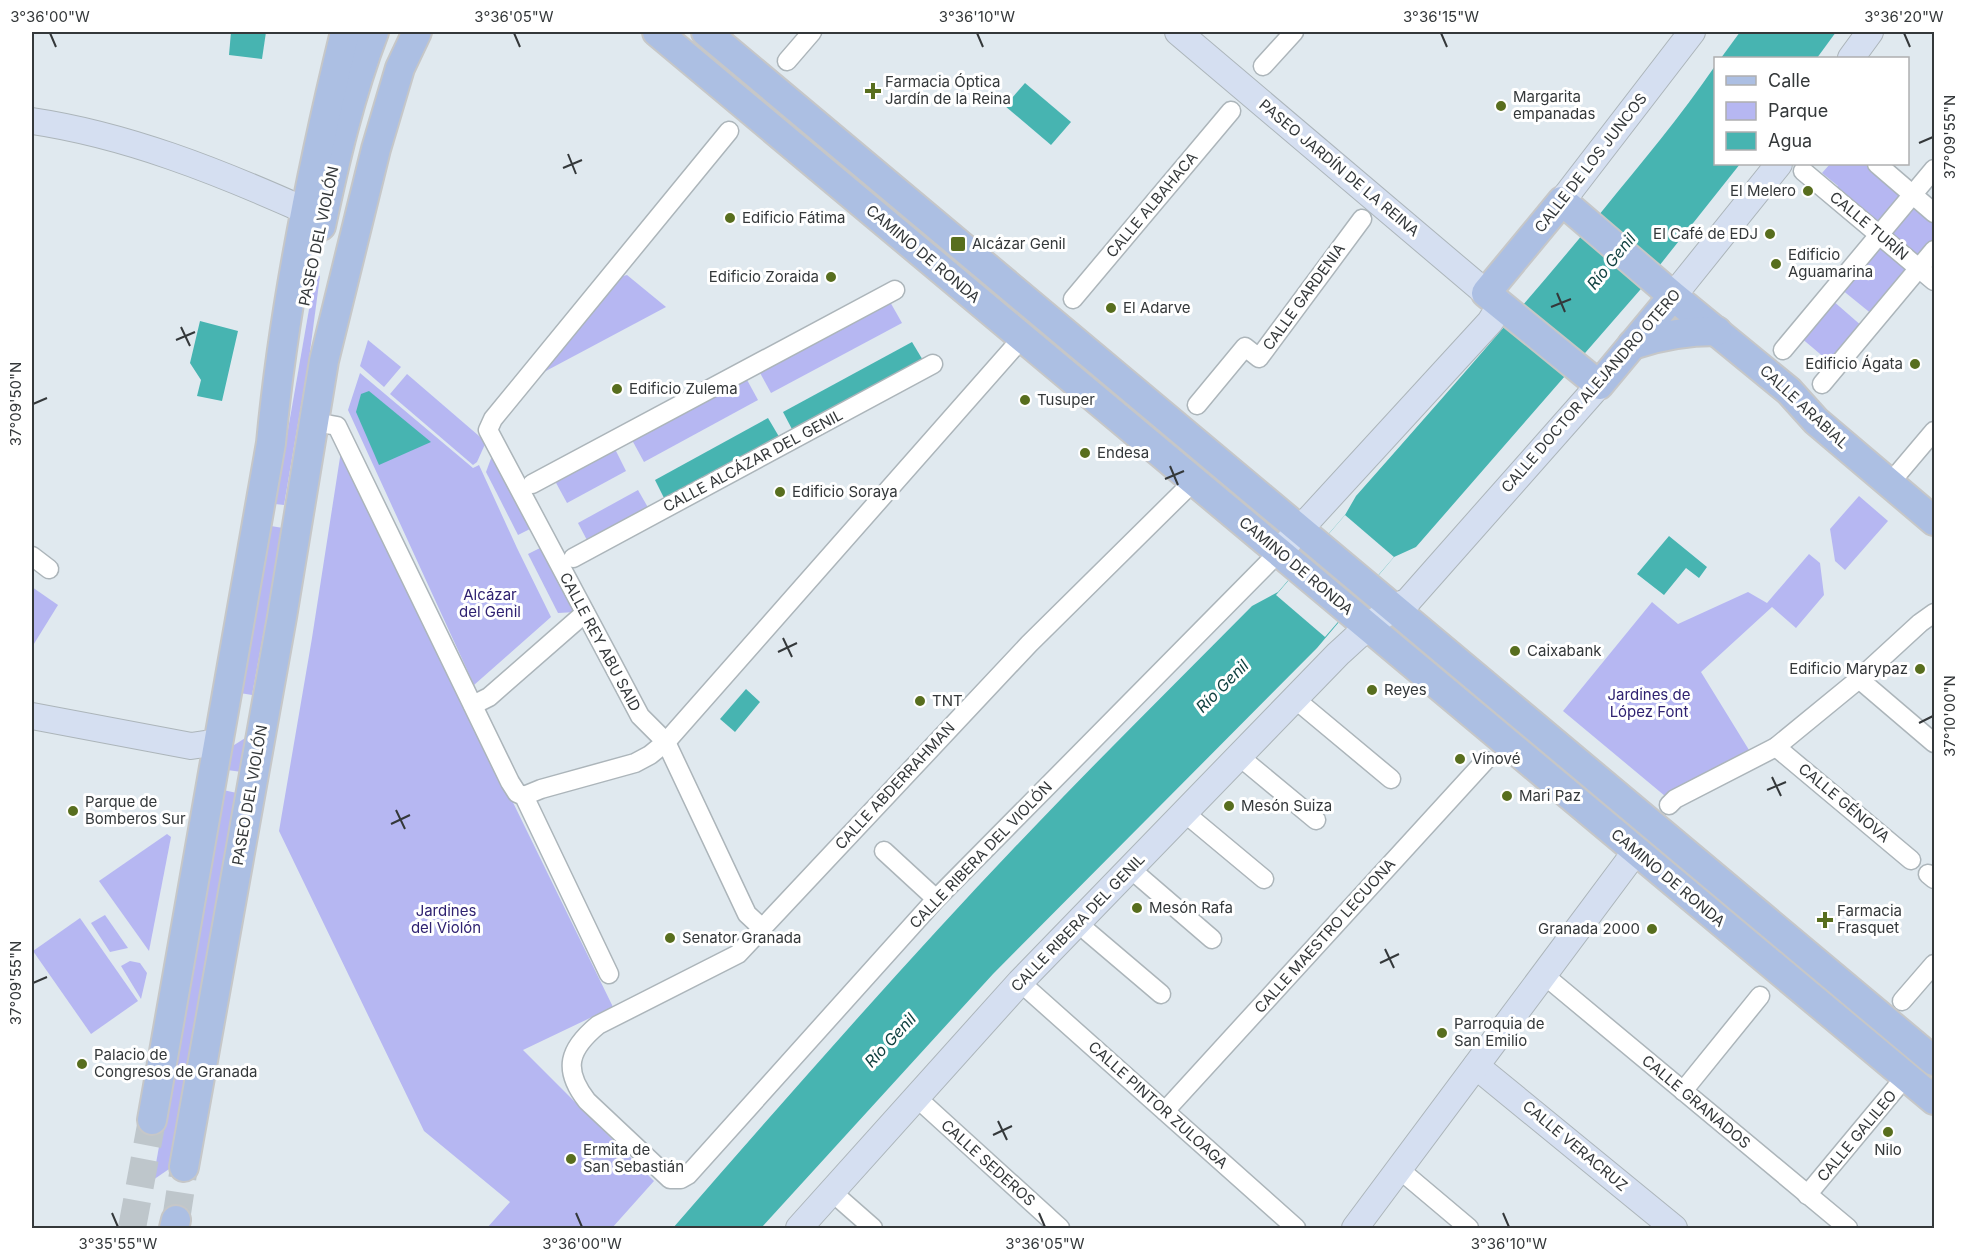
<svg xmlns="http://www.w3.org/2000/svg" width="1966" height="1260" viewBox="0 0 1966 1260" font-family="Inter,sans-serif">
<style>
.green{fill:#b6b7f2}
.water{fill:#47b4b1}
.pier{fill:#e0e9ef}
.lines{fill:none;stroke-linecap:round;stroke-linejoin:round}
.primary-tunnel{stroke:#bec6cb;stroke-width:28;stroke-dasharray:28 14;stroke-linecap:butt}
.street-casing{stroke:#acb5ba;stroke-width:21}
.secondary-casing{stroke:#acb5ba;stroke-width:28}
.primary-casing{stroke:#c6c7c8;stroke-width:32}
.street{stroke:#fff;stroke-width:18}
.secondary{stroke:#d5dff1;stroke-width:26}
.primary{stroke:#acbfe3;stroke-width:28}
.ticks{fill:none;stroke:#34383a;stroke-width:2}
.poi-dot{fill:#586e1e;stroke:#fff;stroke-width:2}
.labels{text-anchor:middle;stroke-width:6;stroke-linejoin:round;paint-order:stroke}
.poi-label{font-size:15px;fill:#34383a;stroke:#fff;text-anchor:start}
.street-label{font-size:15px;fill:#34383a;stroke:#fff}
.park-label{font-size:15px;fill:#2f2271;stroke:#fff}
.water-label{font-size:16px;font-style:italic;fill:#114241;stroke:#fff}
.neatline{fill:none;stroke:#34383a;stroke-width:2}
.ticks-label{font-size:15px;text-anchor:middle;fill:#34383a}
</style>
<rect width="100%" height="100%" fill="#e0e9ef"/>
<g class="green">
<polygon points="1830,164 1865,164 1902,195 1877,224 1835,190 1838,186 1822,173"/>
<polygon points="1913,204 1934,222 1934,242 1919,260 1888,234"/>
<polygon points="1878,245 1910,272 1873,315 1841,289"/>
<polygon points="315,275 320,276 309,359 284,505 275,504"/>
<polygon points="627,275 666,307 544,372 623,276"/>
<polygon points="889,300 902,323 771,393 759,371"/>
<polygon points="1832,300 1863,327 1832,364 1800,337"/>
<polygon points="368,340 401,367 384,387 360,366"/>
<polygon points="360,373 473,468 479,465 517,548 551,617 474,685 348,410"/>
<polygon points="407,374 486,442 477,462 473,465 390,394"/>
<polygon points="746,378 758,400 644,462 632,440"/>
<polygon points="615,449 626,471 567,503 555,481"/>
<polygon points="341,451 613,1007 523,1050 654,1181 612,1228 487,1228 510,1202 424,1131 279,831 312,638"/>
<polygon points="493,453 532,528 518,535 486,472"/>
<polygon points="638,490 650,511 589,544 578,523"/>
<polygon points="1859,496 1888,521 1845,570 1835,561 1830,529"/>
<polygon points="271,526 283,528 252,695 240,693"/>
<polygon points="542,547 576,612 558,613 528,554"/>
<polygon points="1809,554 1820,563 1824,595 1796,628 1772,607 1701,672 1749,750 1665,796 1563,711 1652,602 1678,624 1748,592 1767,603"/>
<polygon points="32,587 58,605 32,647"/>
<polygon points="250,735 242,772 227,770 231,747"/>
<polygon points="223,790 237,793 172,1167 153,1180"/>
<polygon points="167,834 171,837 149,951 99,881"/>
<polygon points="105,915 128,948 110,952 91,923"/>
<polygon points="80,918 138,1001 91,1034 33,951"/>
<polygon points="130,961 140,963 147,973 141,999 121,966"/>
</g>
<g class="water">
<polygon points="231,32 266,32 262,59 229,55"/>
<polygon points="1740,32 1836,32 1817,58 1721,58"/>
<path d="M 1715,66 L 1716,164 L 1740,164 L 1640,290 L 1416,547 L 1394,557 L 1317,648 L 993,974 L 761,1228 L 673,1228 C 800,1082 928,936 1063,797 C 1125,733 1189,670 1252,606 L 1278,592 L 1345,515 L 1356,496 C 1439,402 1523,307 1603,210 C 1641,163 1681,116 1715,66 Z"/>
<polygon points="1025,83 1071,122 1051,145 1005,106"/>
<polygon points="200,321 238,331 222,401 197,396 201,380 190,363"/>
<polygon points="912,342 924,362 794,433 783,412"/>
<polygon points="369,391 431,442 379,465 356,412 361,394"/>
<polygon points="768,418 781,440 666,502 655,480"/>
<polygon points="1669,536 1707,567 1699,578 1686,568 1664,595 1637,574"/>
<polygon points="746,689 760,702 735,732 720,719"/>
</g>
<polygon class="pier" points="1345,515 1394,557 1325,637 1276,595"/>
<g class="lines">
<g class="primary-tunnel">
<polyline points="176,1220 184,1167"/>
<polyline points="132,1228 152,1120"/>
</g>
<defs>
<g id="street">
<polyline points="787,61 812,32"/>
<polyline points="1263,66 1294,32"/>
<polyline points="729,131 493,419 488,430 612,663 640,716 666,742 747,914 762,928"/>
<polyline points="1877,164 1934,213"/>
<polyline points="1803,171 1934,281"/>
<polyline points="1073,299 1231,111"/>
<polyline points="1783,350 1934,169"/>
<polyline points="1822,384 1934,250"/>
<polyline points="1197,405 1245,347 1259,358 1362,219"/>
<polyline points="315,422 337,426 510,782 517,793 524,796 609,974"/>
<path d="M 1194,481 L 1029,644 L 738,954 L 598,1025 C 569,1049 562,1069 587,1101 L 670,1179 L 681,1179 L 688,1175 L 936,899 L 1279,552"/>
<polyline points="1890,483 1934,431"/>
<polyline points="532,484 895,290"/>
<polyline points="32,556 49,569"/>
<polyline points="573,558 933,364"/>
<polyline points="1859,679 1934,743"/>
<polyline points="1301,704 1391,779"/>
<polyline points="473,705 489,697 585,613"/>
<polyline points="1776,747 1911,860"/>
<polyline points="1246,762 1316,820"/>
<polyline points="524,796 541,789 635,763 650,755 666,742 1023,337"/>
<polyline points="1669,805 1675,799 1776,747 1859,679 1920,623 1934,613"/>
<polyline points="1192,819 1264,879"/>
<polyline points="884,851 934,897"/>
<polyline points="1928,874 1934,879"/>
<polyline points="1140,877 1212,939"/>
<polyline points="1088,932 1161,994"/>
<polyline points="1544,975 1848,1228"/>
<polyline points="1020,982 1296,1228"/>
<polyline points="1902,1001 1934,964"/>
<polyline points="1683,1091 1760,996"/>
<polyline points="917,1098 1060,1228"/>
<polyline points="1165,1111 1485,761"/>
<polyline points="1399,1169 1469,1228"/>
<polyline points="832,1192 873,1228"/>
<polyline points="1807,1195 1906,1076"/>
</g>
<g id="secondary">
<polyline points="1178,32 1486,293"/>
<polyline points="1851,58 1870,32"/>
<path d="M 32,121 C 126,135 217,171 304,210"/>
<polyline points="1562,201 1692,32"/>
<polyline points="1673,296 1779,164"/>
<polyline points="1279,552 1490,322 1501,304"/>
<polyline points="32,716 191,746 218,742"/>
<polyline points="1476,1066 1674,1228"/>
<path d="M 799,1228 L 1020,982 L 1338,654 C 1360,634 1380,614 1408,601 L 1599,385"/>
<polyline points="1355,1228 1636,851"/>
</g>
<g id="primary">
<polyline points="657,32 1934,1100"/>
<polyline points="706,32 1934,1061"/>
<path d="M 321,226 C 335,160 350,95 374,32"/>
<polyline points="1673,296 1599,385 1486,293 1562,201 1673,296 1789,391 1816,421 1934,521"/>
<path d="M 1632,345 C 1661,335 1688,331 1717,331"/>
<path d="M 152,1120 L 271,443 C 284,304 312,167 345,32"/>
<polyline points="184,1167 282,617 324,361 376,149 400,68 417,32"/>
<polyline points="174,1228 176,1220"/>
</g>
</defs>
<use href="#street" class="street-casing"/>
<use href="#secondary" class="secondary-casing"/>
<use href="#primary" class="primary-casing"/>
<use href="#street" class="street"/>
<use href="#secondary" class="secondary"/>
<use href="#primary" class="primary"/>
</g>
<path class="ticks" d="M 50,33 L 56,47M 514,33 L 520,47M 977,33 L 983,47M 1441,33 L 1447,47M 1904,33 L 1910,47M 1919,143 L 1933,137M 568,154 L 576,174M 563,168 L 582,160M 1557,293 L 1565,312M 1551,307 L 1571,299M 181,327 L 190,346M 176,340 L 195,332M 33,404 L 47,398M 1170,466 L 1178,485M 1165,479 L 1184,471M 783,638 L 792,657M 778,652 L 797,643M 1919,723 L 1933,716M 1772,777 L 1781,796M 1767,790 L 1786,782M 396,810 L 405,829M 391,824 L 410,815M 1385,949 L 1394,968M 1380,963 L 1399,954M 33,983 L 47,977M 998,1121 L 1007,1140M 993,1135 L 1012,1126M 112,1213 L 118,1227M 576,1213 L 582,1227M 1039,1213 L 1045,1227M 1503,1213 L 1509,1227"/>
<g class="poi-dot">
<path d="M870 82h6v6h6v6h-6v6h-6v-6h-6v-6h6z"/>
<circle cx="1501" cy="106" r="6"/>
<circle cx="1808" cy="191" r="6"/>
<circle cx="730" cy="218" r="6"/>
<circle cx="1770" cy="234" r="6"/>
<rect x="950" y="236" width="16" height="16" rx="3"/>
<circle cx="1776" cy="264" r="6"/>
<circle cx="831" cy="277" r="6"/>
<circle cx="1111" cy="308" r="6"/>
<circle cx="1915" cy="364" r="6"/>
<circle cx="617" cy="389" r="6"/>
<circle cx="1025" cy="400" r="6"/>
<circle cx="1085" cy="453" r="6"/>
<circle cx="780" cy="492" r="6"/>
<circle cx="1515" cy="651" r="6"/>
<circle cx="1920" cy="669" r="6"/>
<circle cx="1372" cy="690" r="6"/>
<circle cx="920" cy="701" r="6"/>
<circle cx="1460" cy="759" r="6"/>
<circle cx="1507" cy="796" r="6"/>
<circle cx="1229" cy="806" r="6"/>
<circle cx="73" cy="811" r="6"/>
<circle cx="1137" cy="908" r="6"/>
<path d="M1822 911h6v6h6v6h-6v6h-6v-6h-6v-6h6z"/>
<circle cx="1652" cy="929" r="6"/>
<circle cx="670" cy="938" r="6"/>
<circle cx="1442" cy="1033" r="6"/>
<circle cx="82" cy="1064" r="6"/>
<circle cx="1888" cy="1132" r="6"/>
<circle cx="571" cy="1159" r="6"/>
</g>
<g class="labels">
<g class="poi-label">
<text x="885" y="87">Farmacia Óptica<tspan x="885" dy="17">Jardín de la Reina</tspan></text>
<text x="1513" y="102">Margarita<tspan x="1513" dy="17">empanadas</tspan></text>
<text x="1796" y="196" text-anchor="end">El Melero</text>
<text x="742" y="223">Edificio Fátima</text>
<text x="1758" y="239" text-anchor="end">El Café de EDJ</text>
<text x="972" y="249">Alcázar Genil</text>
<text x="1788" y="260">Edificio<tspan x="1788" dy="17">Aguamarina</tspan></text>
<text x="819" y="282" text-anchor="end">Edificio Zoraida</text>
<text x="1123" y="313">El Adarve</text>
<text x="1903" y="369" text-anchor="end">Edificio Ágata</text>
<text x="629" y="394">Edificio Zulema</text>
<text x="1037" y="405">Tusuper</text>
<text x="1097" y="458">Endesa</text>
<text x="792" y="497">Edificio Soraya</text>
<text x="1527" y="656">Caixabank</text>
<text x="1908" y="674" text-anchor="end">Edificio Marypaz</text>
<text x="1384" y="695">Reyes</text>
<text x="932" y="706">TNT</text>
<text x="1472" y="764">Vinové</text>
<text x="1519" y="801">Mari Paz</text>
<text x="85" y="807">Parque de<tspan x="85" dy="17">Bomberos Sur</tspan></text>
<text x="1241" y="811">Mesón Suiza</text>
<text x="1149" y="913">Mesón Rafa</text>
<text x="1837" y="916">Farmacia<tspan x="1837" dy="17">Frasquet</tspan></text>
<text x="1640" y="934" text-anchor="end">Granada 2000</text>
<text x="682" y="943">Senator Granada</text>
<text x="1454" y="1029">Parroquia de<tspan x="1454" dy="17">San Emilio</tspan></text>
<text x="94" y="1060">Palacio de<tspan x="94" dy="17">Congresos de Granada</tspan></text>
<text x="583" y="1155">Ermita de<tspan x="583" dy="17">San Sebastián</tspan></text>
<text x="1888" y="1155" text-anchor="middle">Nilo</text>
</g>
<g class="street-label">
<text transform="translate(1591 163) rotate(-52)" y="5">CALLE DE LOS JUNCOS</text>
<text transform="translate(1339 168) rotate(40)" y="5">PASEO JARDÍN DE LA REINA</text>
<text transform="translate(1152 205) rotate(-50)" y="5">CALLE ALBAHACA</text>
<text transform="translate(1869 226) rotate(40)" y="5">CALLE TURÍN</text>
<text transform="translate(319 236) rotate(-78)" y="5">PASEO DEL VIOLÓN</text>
<text transform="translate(923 254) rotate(40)" y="5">CAMINO DE RONDA</text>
<text transform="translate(1304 297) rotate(-54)" y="5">CALLE GARDENIA</text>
<text transform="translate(1591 391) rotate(-49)" y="5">CALLE DOCTOR ALEJANDRO OTERO</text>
<text transform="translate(1804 407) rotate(43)" y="5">CALLE ARABIAL</text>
<text transform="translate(753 461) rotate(-28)" y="5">CALLE ALCÁZAR DEL GENIL</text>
<text transform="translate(1296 566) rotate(40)" y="5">CAMINO DE RONDA</text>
<text transform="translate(600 642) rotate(62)" y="5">CALLE REY ABU SAID</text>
<text transform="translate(895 786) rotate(-47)" y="5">CALLE ABDERRAHMAN</text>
<text transform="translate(250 795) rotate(-80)" y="5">PASEO DEL VIOLÓN</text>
<text transform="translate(1844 803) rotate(40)" y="5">CALLE GÉNOVA</text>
<text transform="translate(981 855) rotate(-46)" y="5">CALLE RIBERA DEL VIOLÓN</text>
<text transform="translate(1668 878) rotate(40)" y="5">CAMINO DE RONDA</text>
<text transform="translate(1078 923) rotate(-46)" y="5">CALLE RIBERA DEL GENIL</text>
<text transform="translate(1325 936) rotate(-48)" y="5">CALLE MAESTRO LECUONA</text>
<text transform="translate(1696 1102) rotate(40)" y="5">CALLE GRANADOS</text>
<text transform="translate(1158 1105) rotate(42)" y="5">CALLE PINTOR ZULOAGA</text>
<text transform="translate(1857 1136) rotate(-50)" y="5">CALLE GALILEO</text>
<text transform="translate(1575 1146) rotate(40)" y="5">CALLE VERACRUZ</text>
<text transform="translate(988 1163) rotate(42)" y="5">CALLE SEDEROS</text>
</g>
<g class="park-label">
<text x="490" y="600">Alcázar<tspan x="490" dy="17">del Genil</tspan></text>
<text x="1649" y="700">Jardines de<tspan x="1649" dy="17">López Font</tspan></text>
<text x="446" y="916">Jardines<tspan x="446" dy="17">del Violón</tspan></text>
</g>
<g class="water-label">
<text transform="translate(1611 261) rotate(-51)" y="6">Río Genil</text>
<text transform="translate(1222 686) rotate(-45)" y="6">Río Genil</text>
<text transform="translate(890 1040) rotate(-47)" y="6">Río Genil</text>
</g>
</g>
<rect width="1966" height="1260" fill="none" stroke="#ffffff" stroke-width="66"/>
<rect x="1714" y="57" width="195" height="108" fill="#ffffff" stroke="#aeafb0" stroke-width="1.5"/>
<rect x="1726" y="76" width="30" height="9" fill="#acbfe3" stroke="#aeafb0" stroke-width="1.5"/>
<text x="1768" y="87" font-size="18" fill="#34383a">Calle</text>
<rect x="1726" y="102" width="30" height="18" fill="#b6b7f2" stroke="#aeafb0" stroke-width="1.5"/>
<text x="1768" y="117" font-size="18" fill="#34383a">Parque</text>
<rect x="1726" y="132" width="30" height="18" fill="#47b4b1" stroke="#aeafb0" stroke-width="1.5"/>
<text x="1768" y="147" font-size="18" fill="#34383a">Agua</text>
<rect x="33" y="33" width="1900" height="1194" class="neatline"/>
<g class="ticks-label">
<text x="50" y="22">3°36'00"W</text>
<text x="514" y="22">3°36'05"W</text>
<text x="977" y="22">3°36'10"W</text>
<text x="1441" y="22">3°36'15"W</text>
<text x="1904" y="22">3°36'20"W</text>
<text transform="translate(1950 137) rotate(-90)" y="5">37°09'55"N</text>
<text transform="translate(16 404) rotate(-90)" y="5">37°09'50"N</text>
<text transform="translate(1950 716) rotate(-90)" y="5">37°10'00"N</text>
<text transform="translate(16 983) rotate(-90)" y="5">37°09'55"N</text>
<text x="118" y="1249">3°35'55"W</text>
<text x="582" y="1249">3°36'00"W</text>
<text x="1045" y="1249">3°36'05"W</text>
<text x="1509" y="1249">3°36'10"W</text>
</g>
</svg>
